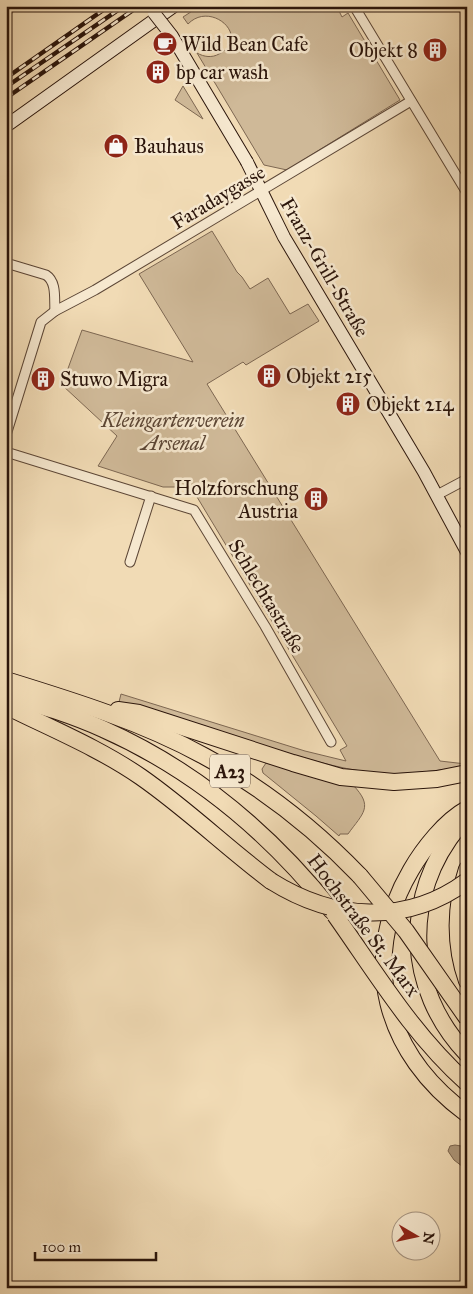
<svg xmlns="http://www.w3.org/2000/svg" width="473" height="1294" viewBox="0 0 473 1294" font-family="'IM FELL Great Primer',serif">
<style>
.green{fill:#cfb998;stroke:#7d6752}
.water{fill:#ae987b;stroke:#7a644e}
.lines{fill:none;stroke-linecap:round;stroke-linejoin:round}
.street-casing{stroke:#5c4636;stroke-width:11}
.secondary-casing{stroke:#2b150b;stroke-width:14}
.highway-casing{stroke:#2b150b;stroke-width:18}
.street{stroke:#f6e8cf;stroke-width:9}
.secondary{stroke:#f6e8cf;stroke-width:12}
.highway{stroke:#f1dbb5;stroke-width:16}
.rail-casing{stroke:#2b150b;stroke-width:4.5}
.rail{stroke:#f6e8cf;stroke-width:2.5;stroke-dasharray:8;stroke-linecap:butt}
.secondary-bridge-casing{stroke:#2b150b;stroke-width:14;stroke-linecap:butt}
.highway-bridge-casing{stroke:#2b150b;stroke-width:18;stroke-linecap:butt}
.secondary-bridge{stroke:#f6e8cf;stroke-width:12}
.highway-bridge{stroke:#f1dbb5;stroke-width:16}
.labels{text-anchor:middle;stroke-width:5;stroke-linejoin:round;paint-order:stroke}
.shield{fill:#f6e8cf;stroke:#685446;stroke-width:1}
.shield-label{font-size:19px;font-weight:bold;fill:#2b150b}
.poi-label{font-size:20px;fill:#2b150b;stroke:#f6e8cf;text-anchor:start}
.street-label{font-size:20px;fill:#2b150b;stroke:#f6e8cf}
.park-label{font-size:20px;font-style:italic;fill:#5c4635;stroke:#f6e8cf}
</style>
<rect width="100%" height="100%" fill="#f1dbb5"/>
<filter id="stains"><feTurbulence type="fractalNoise" baseFrequency=".004" numOctaves="4"/><feColorMatrix values="0 0 0 0 .2 0 0 0 0 .09 0 0 0 0 .02 0 0 0 .5 -.17"/></filter>
<radialGradient id="worn" r=".72"><stop offset=".6" stop-color="#630" stop-opacity="0"/><stop offset="1" stop-color="#630" stop-opacity=".3"/></radialGradient>
<g class="green">
<path d="M 200,6 L 344,6 L 339,11 L 342,17 L 348,13 L 400,100 L 287,170 L 264,165 L 197,53 C 204,57 212,58 219,54 C 252,37 211,0 188,24 L 183,17 Z"/>
<polygon points="183,86 203,119 175,100"/>
<path d="M 212,231 L 237,272 L 242,277 L 250,289 L 268,278 L 290,314 L 308,304 L 319,321 L 246,365 L 243,362 L 207,384 L 440,761 L 466,764 L 466,766 C 436,771 406,775 376,773 C 336,769 299,756 261,745 C 214,730 167,715 119,702 L 121,694 L 305,751 L 346,761 L 340,750 L 347,746 L 191,487 L 163,487 L 98,466 L 117,436 L 62,385 L 82,330 L 193,362 L 139,274 Z"/>
<path d="M 266,763 L 353,785 C 374,807 363,813 348,834 L 340,834 L 339,836 L 316,816 L 263,773 L 262,769 Z"/>
</g>
<polygon class="water" points="455,1145 467,1147 467,1170 454,1160 448,1151 450,1146"/>
<g class="lines">
<defs>
<g id="street">
<polyline points="354,6 467,193"/>
<path d="M 6,263 L 46,275 C 57,282 54,299 55,311"/>
<polyline points="6,435 41,322 55,311 95,290 411,101"/>
<polyline points="6,452 194,510 265,626 331,742"/>
<polyline points="437,495 467,479"/>
<polyline points="130,562 151,496"/>
</g>
<g id="secondary">
<polyline points="6,126 174,6"/>
<polyline points="247,162 284,237 424,472 467,552"/>
</g>
<g id="highway">
<path d="M 6,680 C 74,701 142,722 204,756 C 263,788 314,828 360,876"/>
<path d="M 6,695 C 39,705 72,715 103,729 C 193,769 270,833 332,911"/>
<path d="M 6,706 C 52,729 99,748 141,777 C 187,809 227,848 271,881"/>
<polyline points="118,710 139,713 293,763 341,777 394,782 437,779 467,773"/>
<path d="M 467,809 C 445,821 423,849 411,870 C 358,960 385,1054 467,1114"/>
<path d="M 459,826 C 402,895 405,989 467,1054"/>
<path d="M 467,869 C 455,905 454,945 467,981"/>
</g>
</defs>
<use href="#street" class="street-casing"/>
<use href="#secondary" class="secondary-casing"/>
<use href="#highway" class="highway-casing"/>
<use href="#street" class="street"/>
<use href="#secondary" class="secondary"/>
<use href="#highway" class="highway"/>
<defs>
<g id="rail">
<polyline points="6,17 16,6"/>
<polyline points="6,78 109,6"/>
<polyline points="6,87 124,6"/>
<polyline points="6,98 139,6"/>
</g>
</defs>
<use href="#rail" class="rail-casing"/>
<use href="#rail" class="rail"/>
<defs>
<polyline id="secondary-bridge" points="154,13 172,36 247,162"/>
<g id="highway-bridge">
<polyline points="360,876 406,931 467,1018"/>
<path d="M 271,881 C 333,920 406,926 467,881"/>
<path d="M 335,915 C 376,973 413,1035 467,1083"/>
</g>
</defs>
<use href="#secondary-bridge" class="secondary-bridge-casing"/>
<use href="#highway-bridge" class="highway-bridge-casing"/>
<use href="#secondary-bridge" class="secondary-bridge"/>
<use href="#highway-bridge" class="highway-bridge"/>
</g>
<defs>
<symbol id="cafe-disc" viewBox="-11 -11 22 22"><circle r="9.5" fill="#8f2418" stroke="#f6e8cf"/><path d="M-5.5-4.5H6V0H3Q3 3.5 0 3.5H-2.5Q-5.5 3.5-5.5 0ZM3-3.2v2h1.7v-2ZM-6 4.5H4V6H-6Z" fill="#fff"/></symbol>
<symbol id="building-disc" viewBox="-11 -11 22 22"><circle r="9.5" fill="#8f2418" stroke="#f6e8cf"/><path d="M-4-6H4V6H1V3H-1V6H-4ZM-2.5-4.3h1.7v1.8h-1.7ZM.8-4.3h1.7v1.8H.8ZM-2.5-1h1.7V.8h-1.7ZM.8-1h1.7V.8H.8Z" fill="#fff"/></symbol>
<symbol id="shop-disc" viewBox="-11 -11 22 22"><circle r="9.5" fill="#8f2418" stroke="#f6e8cf"/><path d="M-5-2.5h2.3a2.7 3.5 0 0 1 5.4 0H5L5.5 6h-11ZM-1.5-2.5h3a1.5 2.3 0 0 0-3 0Z" fill="#fff"/></symbol>
</defs>
<g fill-rule="evenodd">
<use href="#cafe-disc" x="151" y="30" width="28" height="28"/>
<use href="#building-disc" x="421" y="36" width="28" height="28"/>
<use href="#building-disc" x="144" y="58" width="28" height="28"/>
<use href="#shop-disc" x="102" y="132" width="28" height="28"/>
<use href="#building-disc" x="255" y="362" width="28" height="28"/>
<use href="#building-disc" x="29" y="365" width="28" height="28"/>
<use href="#building-disc" x="334" y="390" width="28" height="28"/>
<use href="#building-disc" x="302" y="485" width="28" height="28"/>
</g>
<g class="labels">
<rect class="shield" x="210" y="754.5" width="40" height="33" rx="4"/>
<g class="shield-label">
<text x="230" y="778">A23</text>
</g>
<g class="poi-label">
<text x="182" y="51">Wild Bean Cafe</text>
<text x="418" y="57" text-anchor="end">Objekt 8</text>
<text x="176" y="79">bp car wash</text>
<text x="134" y="153">Bauhaus</text>
<text x="286" y="383">Objekt 215</text>
<text x="60" y="386">Stuwo Migra</text>
<text x="366" y="411">Objekt 214</text>
<text x="298" y="495" text-anchor="end">Holzforschung<tspan x="298" dy="23">Austria</tspan></text>
</g>
<g class="street-label">
<text transform="translate(218 197) rotate(-31)" y="7">Faradaygasse</text>
<text transform="translate(325 267) rotate(60)" y="7">Franz-Grill-Straße</text>
<text transform="translate(267 596) rotate(59)" y="7">Schlechtastraße</text>
<text transform="translate(364 925) rotate(53)" y="7">Hochstraße St. Marx</text>
</g>
<g class="park-label">
<text x="173" y="427">Kleingartenverein<tspan x="173" dy="23">Arsenal</tspan></text>
</g>
</g>
<rect width="473" height="1294" fill="none" stroke="#f1dbb5" stroke-width="25"/>
<rect x="8" y="8" width="458" height="1279" fill="none" stroke="#2b150b" stroke-width="2.5"/>
<rect x="12" y="12" width="448" height="1269" fill="none" stroke="#2b150b"/>
<g transform="translate(416 1236) rotate(99)"><circle r="24" fill="#f6e8cf" stroke="#a59481"/>
<path d="M0-4L9 19L0 12L-9 19Z" fill="#8f2418"/>
<text y="-8" font-size="14" font-weight="bold" text-anchor="middle" fill="#2b150b">N</text>
</g>
<path d="M35 1252v8h121v-8" fill="none" stroke="#2b150b" stroke-width="2.5"/>
<text x="42" y="1252" font-size="15" fill="#2b150b" stroke="#f6e8cf" stroke-width="4" paint-order="stroke">100 m</text>
<rect width="100%" height="100%" filter="url(#stains)"/>
<rect width="100%" height="100%" fill="url(#worn)"/>
</svg>
